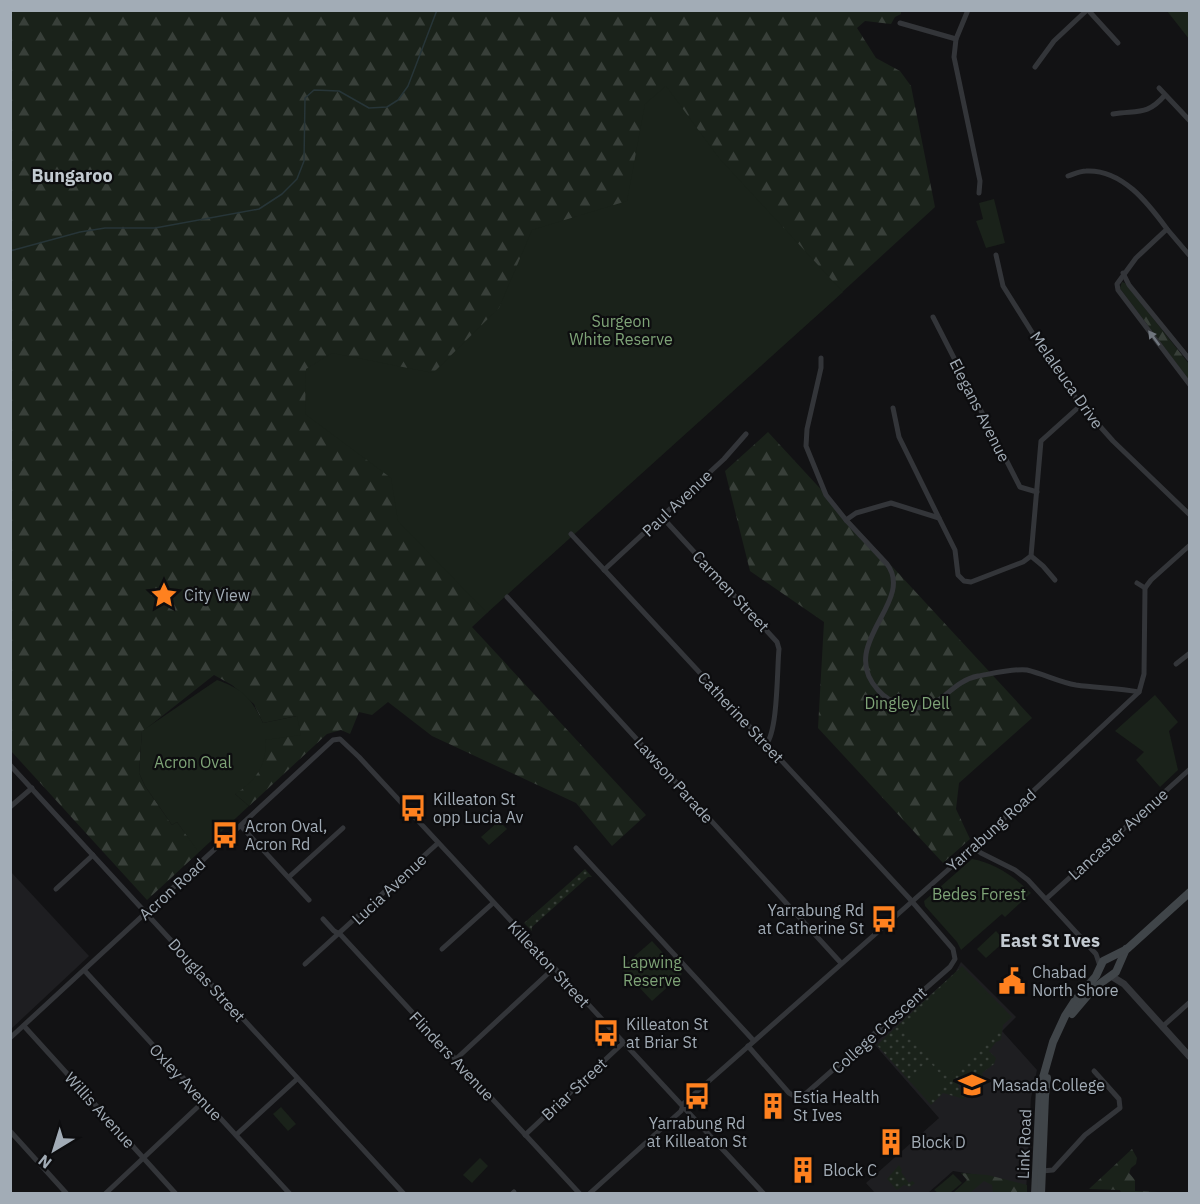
<svg xmlns="http://www.w3.org/2000/svg" width="1200" height="1204" viewBox="0 0 1200 1204" font-family="'IBM Plex Sans',sans-serif">
<style>
.built{fill:#1e1e21}
.grass{fill:url(#grass-dots)}
.forest{fill:url(#forest-firs)}
.park{fill:#1a221a}
.lines{fill:none;stroke-linecap:round;stroke-linejoin:round}
.stream{stroke:#273538;stroke-width:1.5}
.minor{stroke:#333539;stroke-width:5}
.tertiary{stroke:#333539;stroke-width:7}
.secondary{stroke:#404549;stroke-width:8}
.oneway{fill:#70767e}
.labels{text-anchor:middle;stroke-width:4.5;stroke-linejoin:round;paint-order:stroke}
.park-label{font-size:16px;fill:#7ea377;stroke:#0d0d0f}
.street-label{font-size:16px;fill:#a2acb6;stroke:#0d0d0f}
.poi-label{font-size:16px;fill:#a2acb6;stroke:#0d0d0f;text-anchor:start}
.neighbourhood-label{font-size:18px;font-weight:bold;fill:#c3cad1;stroke:#0d0d0f}
</style>
<defs>
<pattern id="grass-dots" width="8" height="8" patternUnits="userSpaceOnUse" patternTransform="scale(1.5)"><rect width="8" height="8" fill="#1a221a"/><path d="M2 2h.1M6 6h.1" fill="none" stroke="#383f39" stroke-width="1.8" stroke-linecap="round"/></pattern>
<pattern id="forest-firs" width="22" height="20" patternUnits="userSpaceOnUse" patternTransform="scale(1.5)"><rect width="22" height="20" fill="#1a221a"/><path d="M5 1l3.5 6h-7zM16 11l3.5 6h-7z" fill="#383f39"/></pattern>
</defs>
<rect width="100%" height="100%" fill="#121214"/>
<g class="built">
<polygon points="11,872 89,956 11,1029 10,873"/>
<polygon points="961,962 1016,1017 1002,1031 1037,1070 1031,1098 1026,1193 964,1193 983,1176 953,1171 928,1193 875,1193 866,1183 939,1118 874,1044 955,973"/>
</g>
<g class="grass">
<polygon points="585,869 592,877 588,877 532,927 532,931 524,923"/>
<polygon points="962,966 1012,1017 1003,1025 1001,1040 996,1042 989,1051 996,1058 994,1064 982,1073 983,1076 976,1079 968,1077 959,1083 958,1087 966,1095 964,1099 943,1093 931,1105 877,1045"/>
<polygon points="899,1165 902,1170 901,1172 909,1183 912,1181 915,1183 910,1187 904,1185 897,1190 887,1179"/>
</g>
<g class="forest">
<polygon points="11,11 901,11 901,14 895,17 891,24 865,21 857,28 876,58 900,71 911,86 935,207 816,316 520,562 487,613 472,627 646,815 612,846 576,803 432,736 388,702 372,715 359,712 350,734 341,730 327,734 249,806 235,794 265,740 297,716 263,723 254,704 232,685 214,675 142,732 139,773 145,786 172,825 177,822 198,850 197,854 147,900 11,751"/>
<polygon points="1122,282 1125,283 1189,364 1189,380 1122,291 1120,288"/>
<polygon points="768,432 1032,718 959,783 956,809 970,839 943,863 818,728 824,622 750,571 725,471"/>
<polygon points="1132,1149 1137,1158 1136,1164 1131,1168 1129,1173 1135,1180 1135,1191 1157,1192 1157,1193 1121,1193 1120,1190 1089,1189"/>
<polygon points="961,1173 988,1175 1027,1185 1027,1193 993,1193 992,1185 984,1181 970,1193 953,1193 967,1180"/>
</g>
<g class="park">
<polygon points="1167,11 1189,11 1189,39"/>
<polygon points="666,86 719,158 843,292 487,613 398,521 391,478 305,414 306,369 332,353 433,373 499,308 532,230 627,201 645,104"/>
<polygon points="994,199 1005,243 986,248 976,221 983,219 979,203"/>
<path d="M 217,680 C 243,689 252,699 263,723 L 297,716 L 301,735 L 265,740 C 268,764 255,782 235,794 L 249,806 L 197,854 L 197,850 L 177,822 L 172,825 L 145,786 L 139,773 L 142,731 Z"/>
<polygon points="1155,695 1178,722 1169,731 1178,770 1160,787 1136,760 1144,752 1115,731"/>
<polygon points="499,821 507,829 489,845 481,837"/>
<path d="M 972,859 C 995,863 1015,877 1031,893 L 1005,917 L 1002,914 L 961,950 L 957,942 L 925,906 L 924,901 Z"/>
<polygon points="996,931 1005,941 986,958 977,949"/>
<polygon points="652,941 682,974 652,1001 621,968"/>
<polygon points="963,970 1009,1018 949,1075 903,1027"/>
<polygon points="928,1060 946,1081 927,1099 909,1079"/>
<polygon points="281,1107 296,1124 288,1131 273,1114"/>
<polygon points="480,1158 488,1166 472,1183 463,1175"/>
<polygon points="953,1174 962,1183 950,1193 938,1193 934,1190"/>
</g>
<g class="lines">
<polyline class="stream" points="10,251 80,232 105,228 155,228 259,209 282,194 297,179 304,161 305,98 314,90 339,91 369,108 387,107 398,100 408,86 437,10"/>
<g class="minor">
<polyline points="968,10 956,39 954,57 980,181 979,193"/>
<polyline points="1088,10 1118,43"/>
<polyline points="900,23 956,39"/>
<polyline points="1035,67 1054,41 1087,10"/>
<polyline points="1159,88 1190,121"/>
<path d="M 1113,114 C 1138,110 1147,116 1165,95"/>
<path d="M 1068,176 C 1074,174 1080,171 1086,171 C 1122,169 1148,203 1167,229"/>
<polyline points="996,255 1003,286 1055,369 1081,405 1113,441 1190,515"/>
<polyline points="1190,256 1167,229 1136,258 1117,284 1118,290 1190,385"/>
<polyline points="1123,273 1129,285 1190,360"/>
<polyline points="933,317 1020,487 1037,492"/>
<path d="M 821,358 L 821,368 L 807,429 L 806,446 L 826,495 L 846,520 L 887,564 C 916,602 836,644 878,690 C 884,697 892,702 901,705 C 938,719 946,682 978,676 C 990,674 1016,668 1027,670 C 1044,674 1059,682 1076,685 C 1097,688 1118,688 1139,692"/>
<polyline points="893,408 899,437 939,518"/>
<path d="M 662,517 L 777,642 L 779,649 C 777,668 778,732 766,744"/>
<polyline points="846,520 856,513 891,503 939,518 955,550 958,575 964,581 971,582 1023,562 1031,556 1041,441 1081,405"/>
<polyline points="571,534 909,898 953,949 955,959 950,967 802,1097 796,1097 789,1093 748,1046"/>
<polyline points="1031,556 1043,566 1055,580"/>
<polyline points="604,570 724,459 746,434"/>
<polyline points="1137,583 1145,588"/>
<polyline points="507,597 841,963"/>
<polyline points="1176,664 1190,653"/>
<polyline points="10,765 404,1194"/>
<polyline points="10,807 32,788"/>
<polyline points="241,826 309,900"/>
<polyline points="973,847 981,853 1015,870 1028,880 1096,954 1100,966"/>
<polyline points="576,848 754,1041"/>
<polyline points="289,877 343,828"/>
<polyline points="56,889 93,855"/>
<polyline points="1046,899 1190,769"/>
<polyline points="323,919 334,931 340,934 580,1194"/>
<polyline points="442,949 493,903"/>
<polyline points="305,964 438,843"/>
<polyline points="84,970 290,1194"/>
<polyline points="24,1026 176,1194"/>
<polyline points="1162,1027 1190,1002"/>
<polyline points="10,1038 333,740 340,739 359,757 764,1194"/>
<polyline points="455,1060 554,968"/>
<polyline points="10,1131 67,1194"/>
<polyline points="236,1135 297,1079"/>
<polyline points="525,1135 623,1043"/>
<polyline points="1042,1171 1053,1170 1085,1135 1120,1108 1119,1099 1094,1071"/>
<polyline points="105,1194 204,1101"/>
<polyline points="512,1194 514,1192"/>
<polyline points="589,1194 681,1111 684,1103 967,853 1139,692 1144,674 1145,588 1151,580 1190,545"/>
</g>
<polyline class="tertiary" points="1111,976 1124,984 1190,1057"/>
<g class="secondary">
<polyline points="1072,1014 1094,988 1116,972 1126,949"/>
<polyline points="1035,1194 1040,1088 1053,1042 1065,1016 1076,999 1096,976 1103,961 1127,949 1190,892"/>
<polyline points="1041,1194 1045,1096 1047,1078"/>
</g>
</g>
<defs><path id="oneway-solid" d="M-6-.8H1V-3.2L6.5 0L1 3.2V.8H-6Z" transform="scale(1.5)"/></defs>
<use class="oneway" href="#oneway-solid" transform="translate(1154 338) rotate(-127)"/>
<defs>
<symbol id="sight-bare" viewBox="-9 -9 18 18"><path d="M0-6L1.8-2.2L6-1.7L2.9 1.2L3.7 5.4L0 3.3L-3.7 5.4L-2.9 1.2L-6-1.7L-1.8-2.2Z" fill="#ff811f" stroke="#0d0d0f" stroke-width="2.5" paint-order="stroke"/></symbol>
<symbol id="bus-bare" viewBox="-9 -9 18 18"><path d="M-5-6H5V4H4V6H2V4H-2V6H-4V4H-5ZM-3.5-4V0h7V-4ZM-3.5 1.2v1.5H-2V1.2ZM2 1.2v1.5H3.5V1.2Z" fill="#ff811f" stroke="#0d0d0f" stroke-width="2.5" paint-order="stroke"/></symbol>
<symbol id="civic-bare" viewBox="-9 -9 18 18"><path d="M-.6-6.5H3V-4.5H.6V-3L4-1V1h2V6H-6V1h2V-1L-.6-3ZM-1.2 2.5V6h2.4V2.5Z" fill="#ff811f" stroke="#0d0d0f" stroke-width="2.5" paint-order="stroke"/></symbol>
<symbol id="school-bare" viewBox="-9 -9 18 18"><path d="M0-5L7-2L0 1L-7-2ZM-4 1L0 2.5L4 1V4Q0 6-4 4Z" fill="#ff811f" stroke="#0d0d0f" stroke-width="2.5" paint-order="stroke"/></symbol>
<symbol id="building-bare" viewBox="-9 -9 18 18"><path d="M-4-6H4V6H1V3H-1V6H-4ZM-2.5-4.3h1.7v1.8h-1.7ZM.8-4.3h1.7v1.8H.8ZM-2.5-1h1.7V.8h-1.7ZM.8-1h1.7V.8H.8Z" fill="#ff811f" stroke="#0d0d0f" stroke-width="2.5" paint-order="stroke"/></symbol>
</defs>
<g fill-rule="evenodd">
<use href="#sight-bare" x="145" y="576" width="38" height="38"/>
<use href="#bus-bare" x="394" y="789" width="38" height="38"/>
<use href="#bus-bare" x="206" y="816" width="38" height="38"/>
<use href="#bus-bare" x="865" y="900" width="38" height="38"/>
<use href="#civic-bare" x="993" y="962" width="38" height="38"/>
<use href="#bus-bare" x="587" y="1014" width="38" height="38"/>
<use href="#school-bare" x="953" y="1066" width="38" height="38"/>
<use href="#bus-bare" x="678" y="1077" width="38" height="38"/>
<use href="#building-bare" x="754" y="1087" width="38" height="38"/>
<use href="#building-bare" x="872" y="1123" width="38" height="38"/>
<use href="#building-bare" x="784" y="1151" width="38" height="38"/>
</g>
<g class="labels">
<g class="park-label">
<text x="621" y="327">Surgeon<tspan x="621" dy="18">White Reserve</tspan></text>
<text x="907" y="709">Dingley Dell</text>
<text x="193" y="768">Acron Oval</text>
<text x="979" y="900">Bedes Forest</text>
<text x="652" y="968">Lapwing<tspan x="652" dy="18">Reserve</tspan></text>
</g>
<g class="street-label">
<text transform="translate(1067 380) rotate(55)" y="6">Melaleuca Drive</text>
<text transform="translate(980 410) rotate(63)" y="6">Elegans Avenue</text>
<text transform="translate(677 503) rotate(-43)" y="6">Paul Avenue</text>
<text transform="translate(731 591) rotate(47)" y="6">Carmen Street</text>
<text transform="translate(741 717) rotate(47)" y="6">Catherine Street</text>
<text transform="translate(674 780) rotate(48)" y="6">Lawson Parade</text>
<text transform="translate(991 830) rotate(-42)" y="6">Yarrabung Road</text>
<text transform="translate(1118 834) rotate(-42)" y="6">Lancaster Avenue</text>
<text transform="translate(172 889) rotate(-42)" y="6">Acron Road</text>
<text transform="translate(389 889) rotate(-43)" y="6">Lucia Avenue</text>
<text transform="translate(549 964) rotate(47)" y="6">Killeaton Street</text>
<text transform="translate(207 980) rotate(48)" y="6">Douglas Street</text>
<text transform="translate(879 1030) rotate(-42)" y="6">College Crescent</text>
<text transform="translate(452 1056) rotate(47)" y="6">Flinders Avenue</text>
<text transform="translate(186 1082) rotate(47)" y="6">Oxley Avenue</text>
<text transform="translate(574 1089) rotate(-43)" y="6">Briar Street</text>
<text transform="translate(100 1110) rotate(48)" y="6">Willis Avenue</text>
<text transform="translate(1024 1144) rotate(-88)" y="6">Link Road</text>
</g>
<g class="poi-label">
<text x="184" y="601">City View</text>
<text x="433" y="805">Killeaton St<tspan x="433" dy="18">opp Lucia Av</tspan></text>
<text x="245" y="832">Acron Oval,<tspan x="245" dy="18">Acron Rd</tspan></text>
<text x="864" y="916" text-anchor="end">Yarrabung Rd<tspan x="864" dy="18">at Catherine St</tspan></text>
<text x="1032" y="978">Chabad<tspan x="1032" dy="18">North Shore</tspan></text>
<text x="626" y="1030">Killeaton St<tspan x="626" dy="18">at Briar St</tspan></text>
<text x="992" y="1091">Masada College</text>
<text x="793" y="1103">Estia Health<tspan x="793" dy="18">St Ives</tspan></text>
<text x="697" y="1129" text-anchor="middle">Yarrabung Rd<tspan x="697" dy="18">at Killeaton St</tspan></text>
<text x="911" y="1148">Block D</text>
<text x="823" y="1176">Block C</text>
</g>
<g class="neighbourhood-label">
<text x="72" y="182">Bungaroo</text>
<text x="1050" y="947">East St Ives</text>
</g>
</g>
<rect width="1200" height="1204" fill="none" stroke="#a2acb6" stroke-width="24"/>
<g transform="translate(54 1150) rotate(218)" stroke="#0d0d0f" stroke-width="4.5" paint-order="stroke">
<path d="M0-4.5L10 22L0 15L-10 22Z" fill="#a2acb6"/>
<text y="-9" font-size="16" font-weight="bold" text-anchor="middle" fill="#a2acb6">N</text>
</g>
</svg>
